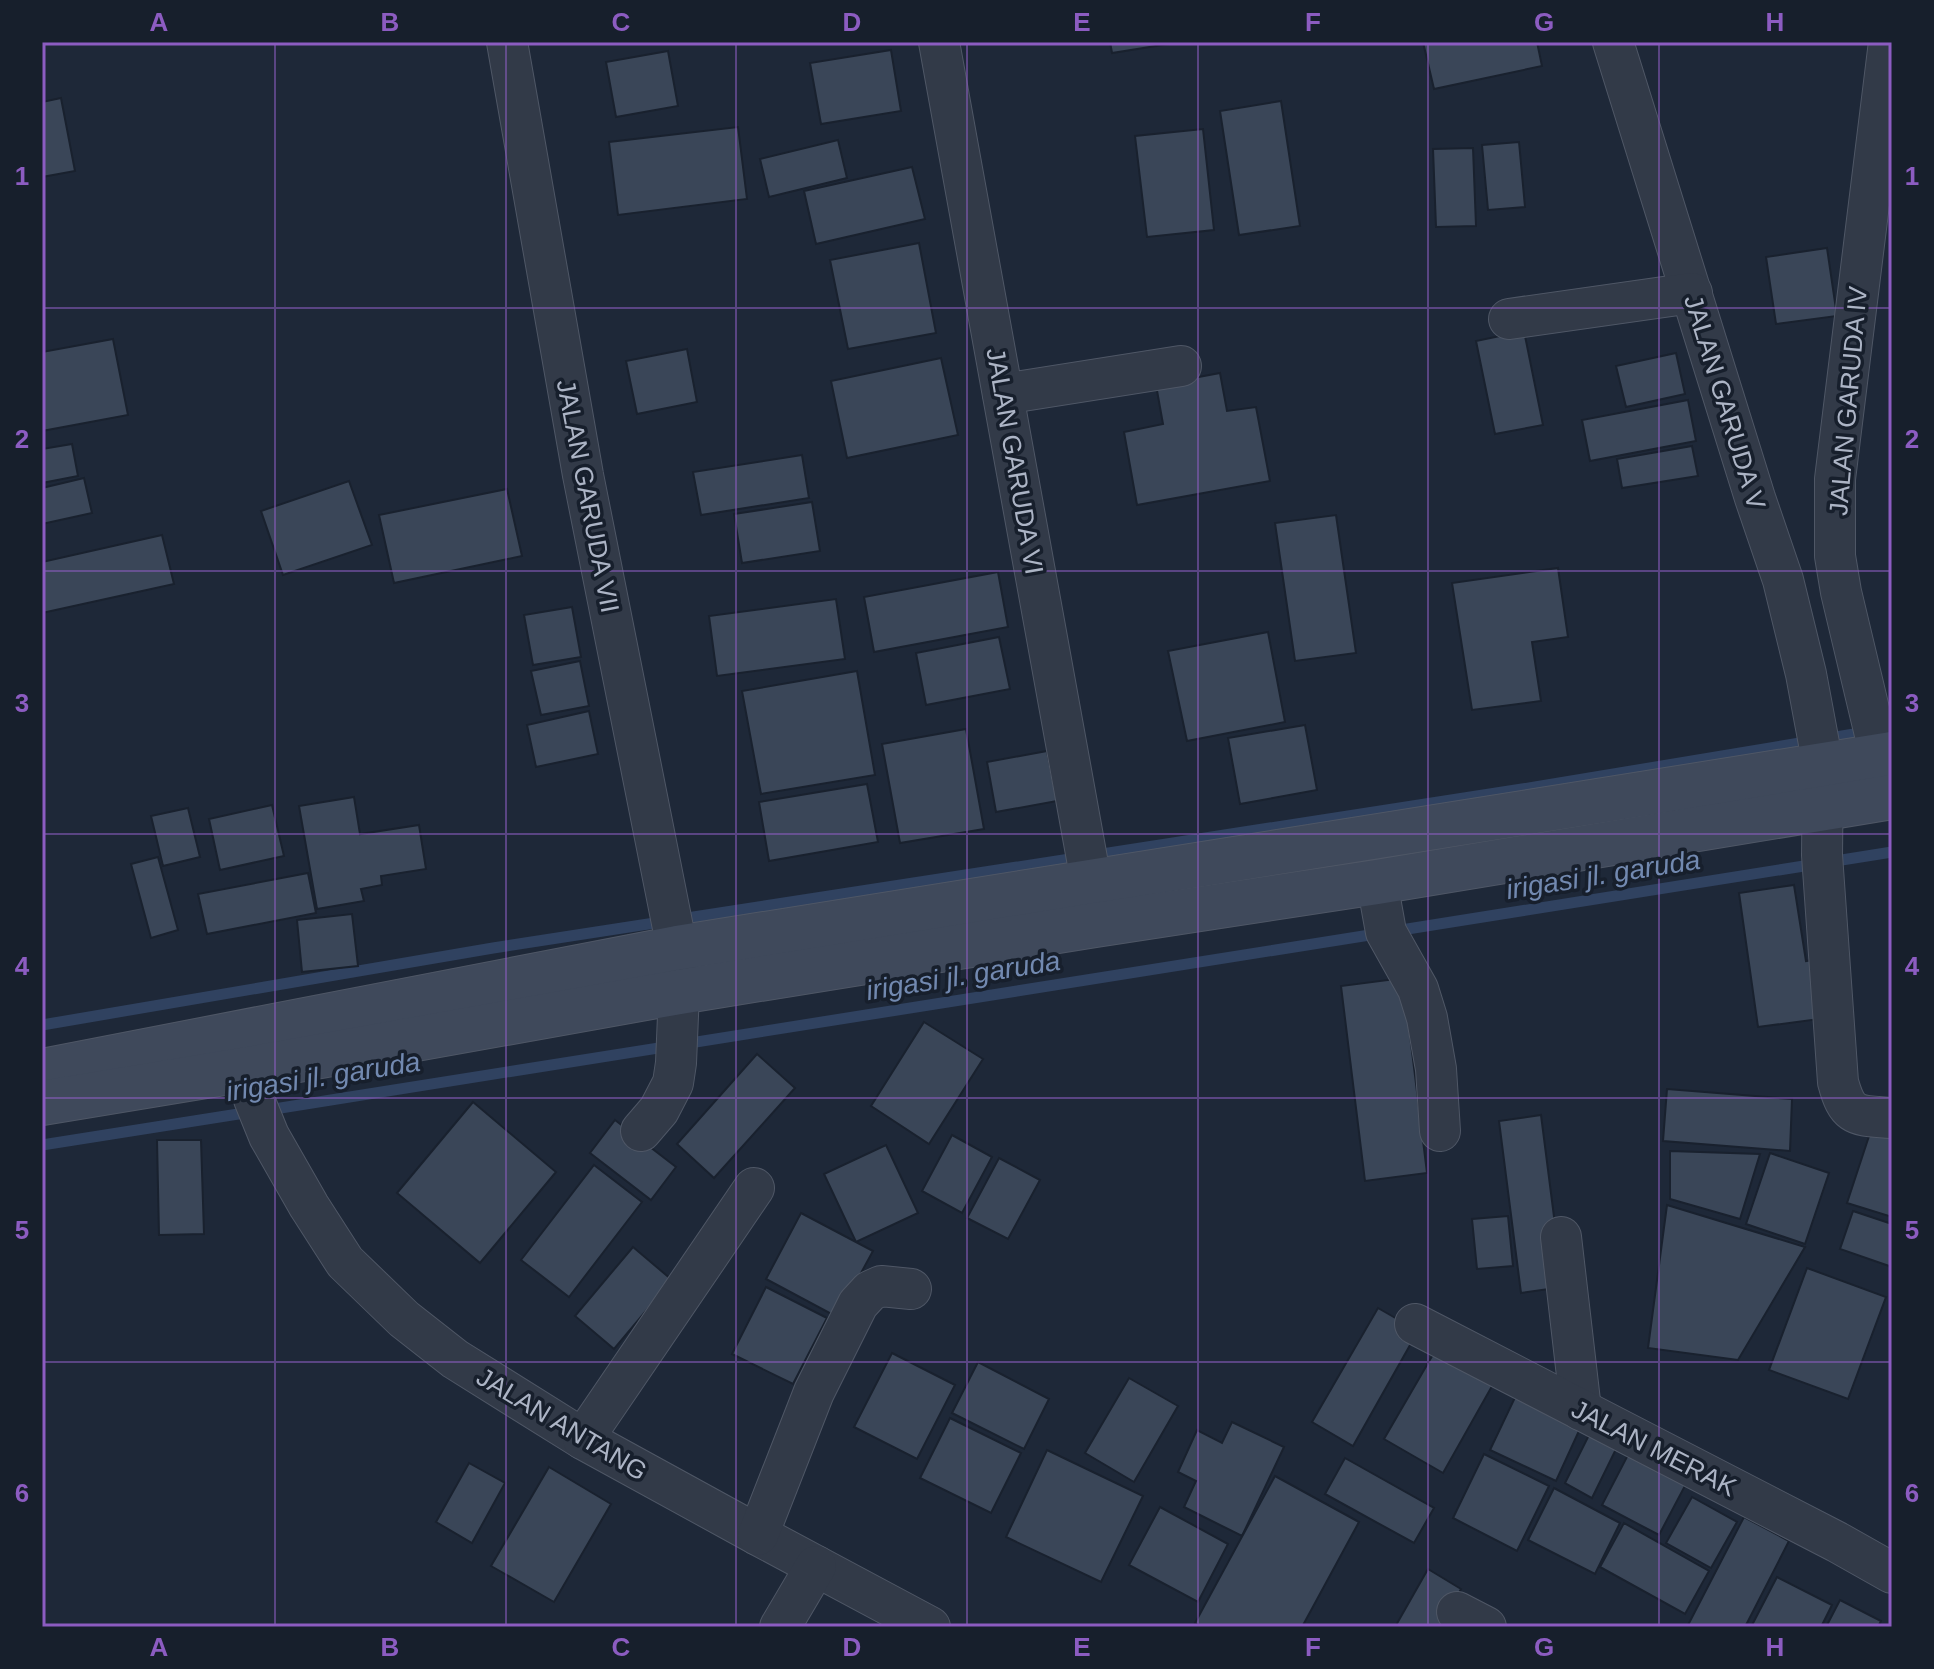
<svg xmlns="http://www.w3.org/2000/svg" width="1934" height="1669" viewBox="0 0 1934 1669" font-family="Arial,sans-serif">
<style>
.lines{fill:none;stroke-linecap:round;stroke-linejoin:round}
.stream{stroke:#304260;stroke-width:11}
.building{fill:#3a4658;stroke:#19212e;stroke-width:2}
.minor-casing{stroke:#4f5766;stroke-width:42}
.secondary-casing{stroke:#4f5766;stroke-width:46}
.minor{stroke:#323a48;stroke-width:40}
.secondary{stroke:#3f495b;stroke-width:44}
.grid{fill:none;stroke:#8c5cc1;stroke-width:2;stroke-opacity:0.55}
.labels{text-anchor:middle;stroke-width:7;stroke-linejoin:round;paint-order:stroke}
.street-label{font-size:26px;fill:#acb4c5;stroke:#171f2c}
.water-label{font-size:28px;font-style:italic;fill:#7289b0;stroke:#171f2c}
.neatline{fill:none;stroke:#8c5cc1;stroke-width:3}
.grid-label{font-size:26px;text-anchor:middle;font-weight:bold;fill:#8c5cc1}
</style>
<rect width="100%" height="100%" fill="#1e2838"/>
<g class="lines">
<g class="stream">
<polyline points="42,1025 493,948 1535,787 1866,732"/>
<polyline points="268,1110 1892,852"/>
<polyline points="42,1145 251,1112"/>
</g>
</g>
<g class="building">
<polygon points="1110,42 1181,42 1112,53"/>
<polygon points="1423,42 1537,42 1542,66 1434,89"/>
<polygon points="891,50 901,111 821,124 810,63"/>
<polygon points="668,51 678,106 616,117 606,62"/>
<polygon points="61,98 75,171 42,177 42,102"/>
<polygon points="1281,101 1300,226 1239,235 1220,111"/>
<polygon points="738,127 747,199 618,215 609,142"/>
<polygon points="1203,129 1214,230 1147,237 1135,136"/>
<polygon points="838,140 847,178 769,197 760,159"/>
<polygon points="1519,142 1525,207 1488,210 1482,145"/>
<polygon points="1473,148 1476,226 1436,227 1433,149"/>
<polygon points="912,167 925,219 816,244 804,191"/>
<polygon points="919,243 936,333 848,349 830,260"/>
<polygon points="1827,248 1837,316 1776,324 1766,257"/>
<polygon points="1524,331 1543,425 1495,434 1476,341"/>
<polygon points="113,339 128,415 42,431 42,352"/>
<polygon points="687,349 697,402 637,414 626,361"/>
<polygon points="1676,353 1685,394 1626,407 1616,366"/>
<polygon points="941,358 958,435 847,458 831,381"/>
<polygon points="1220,373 1227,411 1256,407 1270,481 1137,505 1124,432 1163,424 1156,385"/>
<polygon points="1688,400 1696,441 1590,461 1582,420"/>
<polygon points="72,444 78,476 42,483 42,449"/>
<polygon points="1692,446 1698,476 1622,488 1617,459"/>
<polygon points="802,455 809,498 701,515 693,472"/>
<polygon points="84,478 92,513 42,524 42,488"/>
<polygon points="349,481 372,545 283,575 261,511"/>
<polygon points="507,489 522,556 394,583 379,515"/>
<polygon points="812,502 820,551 742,563 734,514"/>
<polygon points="1336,515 1356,653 1295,661 1275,523"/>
<polygon points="162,535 174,584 42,613 42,562"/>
<polygon points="1558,568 1568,637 1532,642 1541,701 1472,710 1452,583"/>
<polygon points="998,572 1008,627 874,652 864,597"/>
<polygon points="836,599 845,659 717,676 709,616"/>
<polygon points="572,607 581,657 533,665 524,615"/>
<polygon points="1268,632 1285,722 1187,741 1168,651"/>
<polygon points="999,637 1010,689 926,705 916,653"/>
<polygon points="580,661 589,706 541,715 531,671"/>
<polygon points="857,671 875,775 761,794 742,691"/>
<polygon points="589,711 598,754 536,767 527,725"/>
<polygon points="1305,725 1317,790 1240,804 1228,738"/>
<polygon points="966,729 984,829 900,843 882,744"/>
<polygon points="1047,751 1057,801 996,812 987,762"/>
<polygon points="867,784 878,842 769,861 759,802"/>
<polygon points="354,797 360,834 419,825 426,869 381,876 382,885 361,889 364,901 317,909 299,806"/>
<polygon points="272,805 284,856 220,870 209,819"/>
<polygon points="188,808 200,857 163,866 151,816"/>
<polygon points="158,857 178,930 151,938 131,864"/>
<polygon points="308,873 316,913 207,934 198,894"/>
<polygon points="1794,885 1806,961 1819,959 1827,1018 1758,1027 1739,893"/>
<polygon points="352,914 358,966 302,972 297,920"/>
<polygon points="1403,978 1427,1173 1365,1181 1341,986"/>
<polygon points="924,1022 983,1059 929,1144 871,1106"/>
<polygon points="757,1054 795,1088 714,1178 677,1144"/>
<polygon points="1667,1089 1792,1099 1790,1151 1663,1141"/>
<polygon points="473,1102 556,1172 480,1263 397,1193"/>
<polygon points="1541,1115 1563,1287 1521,1293 1499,1121"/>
<polygon points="615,1120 676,1167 651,1200 590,1153"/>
<polygon points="1873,1124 1892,1131 1892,1217 1847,1203"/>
<polygon points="952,1135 992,1157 962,1213 922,1191"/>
<polygon points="157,1140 201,1140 204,1234 159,1235"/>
<polygon points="886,1145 918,1213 856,1242 824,1174"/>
<polygon points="1670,1151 1760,1154 1740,1219 1670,1199"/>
<polygon points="1770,1153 1829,1173 1805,1244 1746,1224"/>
<polygon points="999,1158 1040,1180 1008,1239 967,1218"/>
<polygon points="594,1165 642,1202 569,1297 521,1260"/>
<polygon points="1667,1205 1805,1247 1738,1360 1648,1348"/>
<polygon points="1853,1211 1892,1224 1892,1267 1840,1249"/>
<polygon points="801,1213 873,1251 837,1317 766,1279"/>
<polygon points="1508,1216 1513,1266 1477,1269 1472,1219"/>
<polygon points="633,1247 672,1280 614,1349 575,1316"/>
<polygon points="1807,1268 1886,1297 1848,1399 1769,1370"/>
<polygon points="766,1287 827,1318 793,1384 732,1354"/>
<polygon points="1378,1308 1418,1331 1353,1446 1312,1422"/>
<polygon points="1442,1339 1500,1372 1443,1473 1384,1439"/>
<polygon points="892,1353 955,1385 917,1459 854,1427"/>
<polygon points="978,1362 1049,1399 1024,1449 952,1413"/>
<polygon points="1129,1378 1178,1406 1134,1482 1085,1453"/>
<polygon points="1519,1389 1584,1420 1556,1481 1490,1450"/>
<polygon points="950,1418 1021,1453 991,1513 920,1478"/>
<polygon points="1232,1422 1284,1447 1242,1536 1184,1507 1196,1481 1178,1472 1197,1430 1222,1443"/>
<polygon points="1593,1427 1620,1441 1592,1498 1565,1483"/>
<polygon points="1047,1450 1143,1496 1101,1582 1006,1537"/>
<polygon points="1630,1451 1687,1482 1659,1535 1602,1505"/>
<polygon points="1484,1454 1549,1486 1517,1551 1453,1518"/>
<polygon points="1345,1458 1434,1508 1414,1543 1325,1494"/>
<polygon points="469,1463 505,1483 472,1543 436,1522"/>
<polygon points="549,1467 611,1504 554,1602 491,1566"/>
<polygon points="1275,1476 1359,1522 1302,1627 1203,1627 1195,1623"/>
<polygon points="1554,1488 1620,1523 1595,1574 1528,1540"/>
<polygon points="1692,1497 1737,1522 1711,1568 1666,1543"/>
<polygon points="1160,1507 1228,1544 1198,1602 1129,1565"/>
<polygon points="1744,1517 1789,1541 1745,1627 1687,1627"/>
<polygon points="1624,1523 1709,1571 1685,1614 1600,1567"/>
<polygon points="1428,1569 1461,1589 1440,1627 1395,1627"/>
<polygon points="1777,1577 1832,1605 1821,1627 1751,1627"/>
<polygon points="1840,1600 1881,1621 1878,1627 1826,1627"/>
</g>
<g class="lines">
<defs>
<g id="minor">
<polyline points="507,42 583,475 677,948 679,992 676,1063 673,1083 659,1110 641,1131"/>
<polyline points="939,42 1091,881 1094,912"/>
<path d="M 1613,42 L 1755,498 L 1783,580 L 1806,674 L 1823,765 L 1822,855 L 1838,1082 C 1848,1119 1857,1115 1892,1118"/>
<polyline points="1509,319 1692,293"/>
<polyline points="1003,394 1181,366"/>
<polyline points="1888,789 1841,592 1835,556 1835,479 1889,42"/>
<polyline points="1377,882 1386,932 1418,989 1427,1018 1436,1069 1440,1131"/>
<polyline points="248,1069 254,1099 269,1136 309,1206 345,1262 404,1319 455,1359 583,1439 758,1535 930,1627"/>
<polyline points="1561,1237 1581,1410"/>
<polyline points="1415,1324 1837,1542 1892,1573"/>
<polyline points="583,1439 754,1188"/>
<polyline points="758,1535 814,1392 858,1304 870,1291 881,1286 911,1289"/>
<polyline points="1457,1612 1486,1627"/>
<polyline points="780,1627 816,1566"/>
</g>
<g id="secondary">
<polyline points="42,1071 677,948 1892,754"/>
<polyline points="42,1103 248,1069 679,992 1095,925 1377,882 1892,797"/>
</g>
</defs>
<use href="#minor" class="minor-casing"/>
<use href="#secondary" class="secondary-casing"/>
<use href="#minor" class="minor"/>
<use href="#secondary" class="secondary"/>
</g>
<path class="grid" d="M 275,42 L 275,1627M 506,42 L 506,1627M 736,42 L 736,1627M 967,42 L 967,1627M 1198,42 L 1198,1627M 1428,42 L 1428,1627M 1659,42 L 1659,1627M 42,308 L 1892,308M 42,571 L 1892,571M 42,834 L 1892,834M 42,1098 L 1892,1098M 42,1362 L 1892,1362"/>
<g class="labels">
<g class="street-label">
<text transform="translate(1848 401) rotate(-85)" y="9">JALAN GARUDA IV</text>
<text transform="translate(1725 402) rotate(73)" y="9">JALAN GARUDA V</text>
<text transform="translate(1015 461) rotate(80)" y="9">JALAN GARUDA VI</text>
<text transform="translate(588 496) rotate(79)" y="9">JALAN GARUDA VII</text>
<text transform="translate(562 1424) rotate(31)" y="9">JALAN ANTANG</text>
<text transform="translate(1654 1448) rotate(27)" y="9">JALAN MERAK</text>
</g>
<g class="water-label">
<text transform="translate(1603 874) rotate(-9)" y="10">irigasi jl. garuda</text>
<text transform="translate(963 975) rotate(-9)" y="10">irigasi jl. garuda</text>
<text transform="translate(323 1076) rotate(-9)" y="10">irigasi jl. garuda</text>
</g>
</g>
<rect width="1934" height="1669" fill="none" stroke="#171f2c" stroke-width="88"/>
<rect x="44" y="44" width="1846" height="1581" class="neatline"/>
<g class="grid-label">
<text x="159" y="31">A</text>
<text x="390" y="31">B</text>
<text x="621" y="31">C</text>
<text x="852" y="31">D</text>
<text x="1082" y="31">E</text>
<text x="1313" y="31">F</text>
<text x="1544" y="31">G</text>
<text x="1775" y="31">H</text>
<text x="22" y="185">1</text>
<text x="1912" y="185">1</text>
<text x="22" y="448">2</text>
<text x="1912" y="448">2</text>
<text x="22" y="712">3</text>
<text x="1912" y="712">3</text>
<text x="22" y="975">4</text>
<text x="1912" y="975">4</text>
<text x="22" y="1239">5</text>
<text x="1912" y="1239">5</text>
<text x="22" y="1502">6</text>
<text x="1912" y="1502">6</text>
<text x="159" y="1656">A</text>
<text x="390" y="1656">B</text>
<text x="621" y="1656">C</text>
<text x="852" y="1656">D</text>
<text x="1082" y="1656">E</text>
<text x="1313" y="1656">F</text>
<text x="1544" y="1656">G</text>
<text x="1775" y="1656">H</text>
</g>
</svg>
